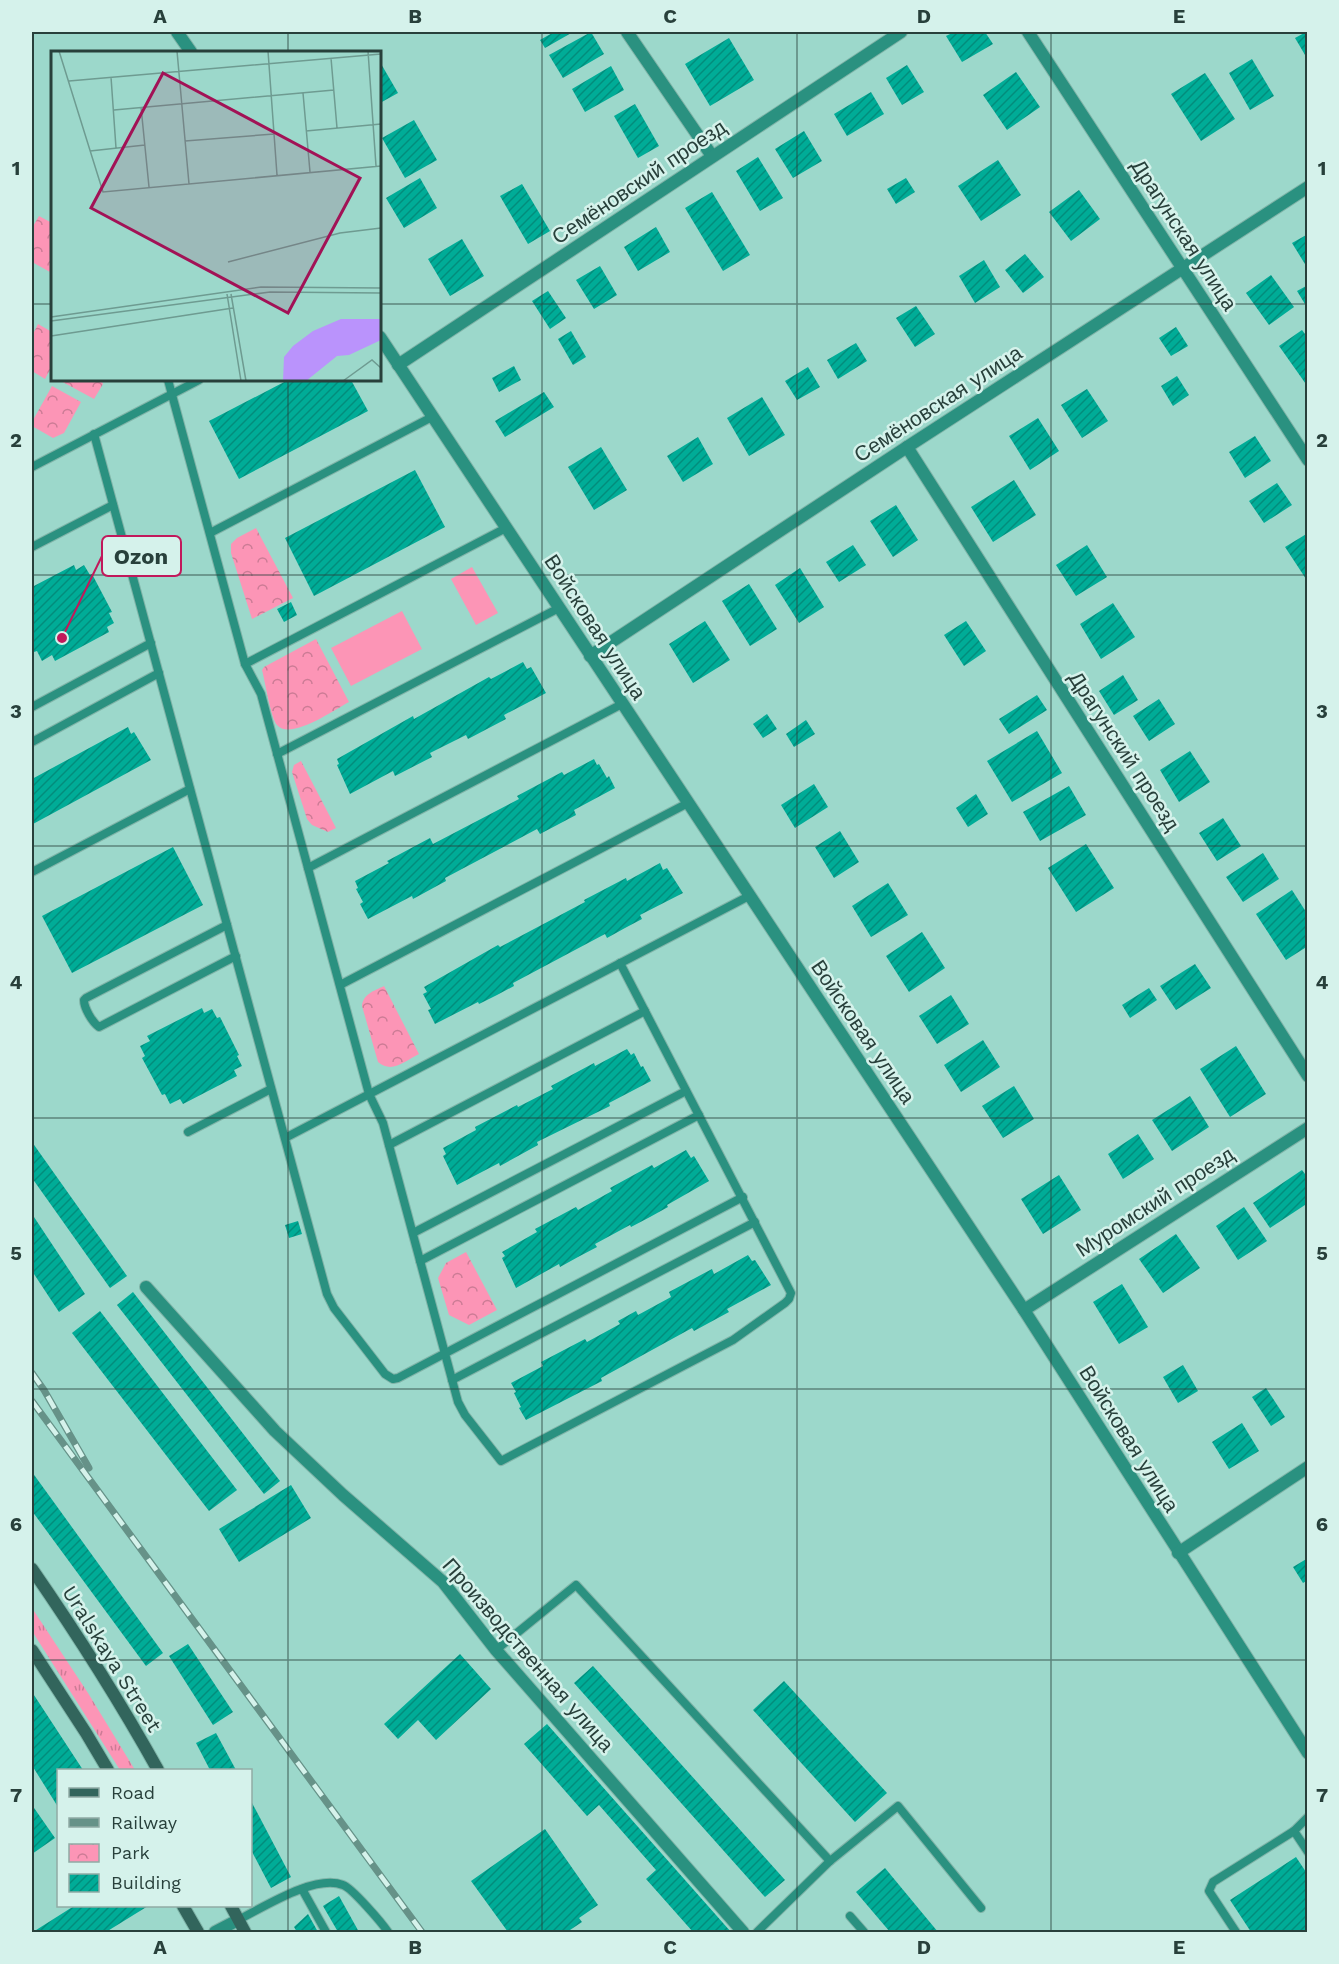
<svg xmlns="http://www.w3.org/2000/svg" width="1339" height="1964" viewBox="0 0 1339 1964" font-family="'Work Sans',sans-serif">
<style>
.grass{fill:url(#grass-tufts)}
.park{fill:url(#park-crowns)}
.pitch{fill:#fc95b6}
.building{fill:url(#building-hatch)}
.lines{fill:none;stroke-linecap:round;stroke-linejoin:round}
.service-casing{stroke:#80b4a8;stroke-width:10}
.minor-casing{stroke:#80b4a8;stroke-width:14}
.secondary-casing{stroke:#80b4a8;stroke-width:14}
.service{stroke:#2a9180;stroke-width:8}
.minor{stroke:#2a9180;stroke-width:12}
.secondary{stroke:#32655c;stroke-width:12}
.rail-casing{stroke:#669288;stroke-width:7}
.rail{stroke:#d5f2eb;stroke-width:4.5;stroke-dasharray:14;stroke-linecap:butt}
.grid{fill:none;stroke:#28403b;stroke-width:1.5;stroke-opacity:0.55}
.labels{text-anchor:middle;stroke-width:5;stroke-linejoin:round;paint-order:stroke}
.street-label{font-size:21px;fill:#28403b;stroke:#d5f2eb}
.inset-road{fill:none;stroke:#6e9b91;stroke-width:1.5}
.view{fill:#a21256;fill-opacity:0.15;stroke:#a21256;stroke-width:3}
.inset-edge{fill:none;stroke:#28403b;stroke-width:3}
.leader{fill:none;stroke:#c2185b;stroke-width:2}
.callout-dot{fill:#c2185b;stroke:#d5f2eb;stroke-width:2}
.callout{fill:#d5f2eb;stroke:#c2185b;stroke-width:2}
.callout-label{font-size:22px;text-anchor:middle;font-weight:bold;fill:#28403b}
.neatline{fill:none;stroke:#28403b;stroke-width:2}
.grid-label{font-size:20px;text-anchor:middle;font-weight:bold;fill:#28403b}
</style>
<defs>
<pattern id="grass-tufts" width="24" height="20" patternUnits="userSpaceOnUse" patternTransform="scale(1.5)"><rect width="24" height="20" fill="#fc95b6"/><path d="M3 7l-1-3M5 7V3M7 7l1-3M15 17l-1-3M17 17v-4M19 17l1-3" fill="none" stroke="#cc7b95"/></pattern>
<pattern id="park-crowns" width="20" height="18" patternUnits="userSpaceOnUse" patternTransform="scale(1.5)"><rect width="20" height="18" fill="#fc95b6"/><path d="M2 6a3 3 0 1 1 6 0M12 15a3 3 0 1 1 6 0" fill="none" stroke="#cc7b95"/></pattern>
<pattern id="building-hatch" width="6" height="6" patternUnits="userSpaceOnUse" patternTransform="scale(1.5)"><rect width="6" height="6" fill="#00ac97"/><path d="M-1 1l2-2M0 6l6-6M5 7l2-2" fill="none" stroke="#028d7c"/></pattern>
</defs>
<rect width="100%" height="100%" fill="#9cd8cb"/>
<polygon class="grass" points="32,1608 88,1693 135,1770 120,1770 32,1631"/>
<g class="park">
<polygon points="39,216 52,223 52,267 50,272 32,262 32,228"/>
<polygon points="38,324 52,332 52,366 45,379 32,371 32,336"/>
<polygon points="59,380 101,380 103,384 94,399"/>
<polygon points="52,386 81,402 64,433 53,438 32,426 32,422"/>
<polygon points="256,528 293,598 252,619 231,553 231,544 237,538"/>
<path d="M 316,639 L 349,702 C 334,710 290,741 277,725 C 271,719 265,681 262,670 L 264,667 Z"/>
<polygon points="301,761 336,828 328,832 312,825 307,819 292,772 294,765"/>
<path d="M 384,986 L 419,1054 C 405,1061 392,1074 378,1062 L 362,1006 C 363,994 374,991 384,986 Z"/>
<polygon points="466,1252 497,1310 469,1325 449,1315 438,1278 446,1263"/>
</g>
<g class="pitch">
<polygon points="472,567 498,613 476,625 451,579"/>
<polygon points="402,611 422,649 351,686 331,648"/>
</g>
<g class="building">
<polygon points="554,32 573,32 545,48 540,40"/>
<polygon points="591,32 604,54 563,78 549,55"/>
<polygon points="954,32 985,32 993,44 962,62 946,36"/>
<polygon points="1306,32 1308,32 1308,60 1295,38"/>
<polygon points="729,38 754,80 710,106 685,64"/>
<polygon points="1252,59 1274,96 1250,110 1229,73"/>
<polygon points="380,62 398,93 380,103"/>
<polygon points="907,65 924,92 902,105 886,78"/>
<polygon points="611,66 624,90 585,112 572,89"/>
<polygon points="1016,72 1040,107 1007,130 983,95"/>
<polygon points="1205,73 1235,119 1201,141 1171,94"/>
<polygon points="871,92 884,114 847,136 834,114"/>
<polygon points="635,104 659,146 638,158 614,116"/>
<polygon points="414,120 437,160 405,178 382,138"/>
<polygon points="804,131 822,161 793,178 775,149"/>
<polygon points="758,157 783,198 760,211 736,171"/>
<polygon points="998,160 1021,195 981,221 958,186"/>
<polygon points="420,178 437,208 404,228 386,198"/>
<polygon points="906,178 915,192 896,204 887,189"/>
<polygon points="522,184 550,231 528,244 500,196"/>
<polygon points="1079,190 1100,219 1071,241 1049,212"/>
<polygon points="712,192 750,255 723,271 685,208"/>
<polygon points="656,227 670,252 638,271 624,247"/>
<polygon points="1308,234 1308,269 1292,243"/>
<polygon points="462,239 484,276 450,296 428,259"/>
<polygon points="1025,254 1044,277 1023,293 1005,270"/>
<polygon points="984,260 1000,287 975,303 959,276"/>
<polygon points="600,266 617,295 594,309 576,280"/>
<polygon points="1271,275 1294,307 1269,325 1246,293"/>
<polygon points="1308,285 1308,309 1297,291"/>
<polygon points="548,291 566,318 550,329 532,301"/>
<polygon points="916,306 935,334 915,347 896,318"/>
<polygon points="1176,327 1188,346 1171,356 1159,338"/>
<polygon points="1302,330 1308,338 1308,387 1279,346"/>
<polygon points="571,331 586,357 573,365 558,339"/>
<polygon points="856,343 867,361 838,379 827,360"/>
<polygon points="514,366 521,380 499,392 492,378"/>
<polygon points="808,367 820,387 797,400 785,381"/>
<polygon points="1177,376 1189,395 1173,406 1161,386"/>
<polygon points="288,380 351,380 368,411 239,479 209,421"/>
<polygon points="1087,389 1108,421 1082,438 1061,405"/>
<polygon points="544,392 554,407 505,437 495,421"/>
<polygon points="762,397 785,435 749,456 727,418"/>
<polygon points="1038,418 1059,451 1030,470 1009,436"/>
<polygon points="1255,436 1271,461 1245,478 1229,452"/>
<polygon points="698,437 713,464 683,482 667,456"/>
<polygon points="601,447 627,490 594,510 568,467"/>
<polygon points="415,470 445,527 314,596 285,538"/>
<polygon points="1014,480 1036,515 993,542 971,507"/>
<polygon points="1277,483 1292,505 1264,523 1249,501"/>
<polygon points="896,505 918,540 893,557 870,521"/>
<polygon points="1308,533 1308,582 1285,547"/>
<polygon points="853,545 866,565 839,582 826,562"/>
<polygon points="1087,545 1107,577 1076,596 1056,565"/>
<polygon points="74,565 76,570 84,565 90,575 92,574 112,612 109,613 114,623 107,627 109,632 55,661 52,655 42,661 37,651 34,652 32,646 32,587"/>
<polygon points="800,568 824,607 799,623 775,585"/>
<polygon points="749,584 777,629 750,646 722,601"/>
<polygon points="291,602 297,615 284,622 277,609"/>
<polygon points="1113,603 1135,637 1101,659 1080,624"/>
<polygon points="705,621 730,660 693,683 669,644"/>
<polygon points="966,621 986,651 964,666 944,635"/>
<polygon points="523,662 527,669 531,667 546,693 504,715 506,719 468,739 466,735 430,753 432,757 395,776 393,771 350,794 337,765 339,764 337,759 413,716 414,719 489,677 491,679"/>
<polygon points="1123,675 1138,700 1114,715 1099,691"/>
<polygon points="1037,695 1047,710 1009,734 999,719"/>
<polygon points="1159,699 1175,724 1149,741 1133,716"/>
<polygon points="767,714 777,729 763,738 753,724"/>
<polygon points="806,720 815,734 794,747 786,734"/>
<polygon points="128,727 131,734 134,732 151,760 33,824 32,779"/>
<polygon points="1037,731 1062,773 1012,802 987,761"/>
<polygon points="1190,751 1210,782 1179,802 1160,770"/>
<polygon points="594,759 597,765 599,764 607,778 609,776 615,788 574,810 576,815 540,834 537,829 445,878 446,881 413,899 412,896 368,919 360,904 363,902 356,889 358,888 355,881 389,863 387,861 430,838 433,844 519,799 517,796 562,772 564,775"/>
<polygon points="814,784 828,807 795,828 781,805"/>
<polygon points="1069,786 1086,815 1040,841 1023,812"/>
<polygon points="976,794 988,814 968,827 956,808"/>
<polygon points="1223,818 1241,846 1217,861 1199,833"/>
<polygon points="840,831 859,862 834,878 815,847"/>
<polygon points="1086,844 1114,888 1076,912 1048,868"/>
<polygon points="173,847 203,905 72,973 42,916"/>
<polygon points="1263,853 1279,879 1243,902 1226,877"/>
<polygon points="660,863 663,870 667,868 683,893 640,915 642,919 625,928 607,938 605,934 513,983 514,986 497,995 479,1004 478,1002 435,1024 428,1010 431,1009 423,994 427,992 424,987 498,945 500,947 585,902 584,900 626,878 627,881"/>
<polygon points="888,883 908,915 871,937 852,906"/>
<polygon points="1292,890 1308,915 1308,946 1286,960 1256,914"/>
<polygon points="922,932 945,968 909,992 886,956"/>
<polygon points="1195,964 1211,988 1176,1010 1160,986"/>
<polygon points="1149,988 1157,1000 1130,1018 1122,1005"/>
<polygon points="951,995 969,1024 937,1044 919,1016"/>
<polygon points="202,1008 204,1013 212,1009 217,1018 220,1017 239,1055 237,1056 242,1066 234,1070 237,1076 183,1104 180,1099 170,1104 165,1094 162,1095 142,1058 145,1056 140,1046 150,1041 147,1036"/>
<polygon points="983,1040 1000,1067 961,1092 944,1065"/>
<polygon points="1236,1046 1266,1094 1230,1117 1200,1069"/>
<polygon points="627,1049 631,1055 634,1053 641,1067 643,1066 651,1081 609,1103 610,1106 537,1142 538,1145 500,1166 499,1163 457,1185 443,1156 446,1154 443,1148 476,1130 475,1127 517,1105 518,1107 553,1089 551,1086 594,1063 595,1066"/>
<polygon points="1014,1086 1034,1119 1003,1138 982,1106"/>
<polygon points="1190,1096 1209,1127 1172,1151 1152,1120"/>
<polygon points="1138,1134 1154,1159 1123,1179 1108,1154"/>
<polygon points="32,1142 127,1276 110,1288 32,1178"/>
<polygon points="686,1150 691,1158 694,1156 709,1181 667,1205 668,1207 650,1217 631,1227 630,1225 595,1244 597,1247 578,1257 560,1267 559,1264 516,1288 502,1258 505,1256 502,1252 537,1232 535,1229 576,1207 578,1210 612,1191 610,1188 652,1165 654,1168"/>
<polygon points="1302,1170 1308,1178 1308,1203 1270,1228 1253,1203"/>
<polygon points="1059,1175 1081,1210 1043,1234 1021,1199"/>
<polygon points="1244,1207 1267,1241 1238,1260 1216,1226"/>
<polygon points="32,1214 85,1294 59,1312 32,1271"/>
<polygon points="298,1221 302,1234 289,1238 285,1225"/>
<polygon points="1176,1234 1200,1268 1163,1293 1139,1259"/>
<polygon points="748,1255 752,1261 755,1260 771,1285 727,1309 729,1312 694,1331 692,1328 601,1378 602,1381 526,1420 519,1408 521,1407 514,1393 516,1392 511,1383 543,1366 541,1362 585,1339 587,1342 620,1324 618,1321 636,1311 638,1315 671,1297 669,1292 712,1269 714,1274"/>
<polygon points="1122,1284 1148,1327 1119,1344 1093,1302"/>
<polygon points="133,1292 280,1481 264,1494 117,1305"/>
<polygon points="100,1311 237,1490 209,1511 72,1333"/>
<polygon points="1183,1365 1198,1391 1178,1403 1163,1377"/>
<polygon points="1266,1388 1285,1417 1271,1426 1252,1397"/>
<polygon points="1242,1423 1259,1451 1229,1469 1212,1442"/>
<polygon points="32,1472 163,1653 146,1666 32,1511"/>
<polygon points="291,1485 311,1518 239,1562 219,1529"/>
<polygon points="1308,1558 1308,1580 1303,1583 1293,1567"/>
<polygon points="188,1644 233,1712 213,1725 169,1656"/>
<polygon points="460,1654 491,1689 436,1740 418,1720 398,1739 384,1724"/>
<polygon points="593,1666 785,1880 765,1897 574,1683"/>
<polygon points="784,1681 887,1793 855,1822 753,1710"/>
<polygon points="32,1692 83,1770 58,1770 58,1807 33,1767 32,1768"/>
<polygon points="547,1724 731,1932 693,1932 646,1879 656,1870 599,1805 587,1816 524,1744"/>
<polygon points="216,1733 236,1770 210,1770 196,1743"/>
<polygon points="250,1799 291,1877 271,1888 250,1848"/>
<polygon points="32,1805 55,1838 32,1854"/>
<polygon points="545,1829 598,1905 579,1918 582,1922 567,1932 508,1932 471,1881"/>
<polygon points="1296,1857 1308,1875 1308,1932 1251,1932 1230,1900"/>
<polygon points="885,1868 938,1932 890,1932 856,1892"/>
<polygon points="339,1896 359,1932 338,1932 323,1906"/>
<polygon points="74,1906 148,1906 106,1932 33,1932"/>
<polygon points="308,1914 318,1932 297,1932 294,1927"/>
</g>
<g class="lines">
<defs>
<g id="service">
<polyline points="168,380 245,664 261,694 369,1094 383,1123 458,1402 465,1415 501,1461 733,1340 785,1303 789,1299 791,1293 620,963"/>
<polyline points="94,434 327,1294 334,1308 385,1374 393,1379 398,1378 743,1197"/>
<polyline points="32,467 199,380"/>
<polyline points="210,533 432,417"/>
<polyline points="32,547 113,505"/>
<polyline points="245,664 506,528"/>
<polyline points="32,707 151,643"/>
<polyline points="32,742 159,673"/>
<polyline points="277,754 559,608"/>
<polyline points="308,868 622,704"/>
<polyline points="32,872 190,789"/>
<path d="M 227,925 L 86,998 L 84,1000 C 84,1008 92,1022 99,1027 L 236,956"/>
<polyline points="340,985 688,803"/>
<polyline points="188,1132 271,1089"/>
<polyline points="285,1138 749,896"/>
<polyline points="389,1145 645,1011"/>
<polyline points="413,1233 686,1091"/>
<polyline points="420,1261 699,1115"/>
<polyline points="452,1380 755,1222"/>
<polyline points="496,1650 576,1585 830,1861"/>
<polyline points="1294,1831 1308,1852"/>
<polyline points="302,1889 326,1932"/>
<polyline points="850,1916 864,1932"/>
<path d="M 238,1920 C 264,1907 315,1874 343,1885 C 352,1888 382,1923 388,1932"/>
<polyline points="757,1932 830,1861 898,1806 981,1908"/>
<polyline points="1236,1932 1209,1891 1213,1882 1294,1831 1308,1817"/>
</g>
<g id="minor">
<polyline points="177,32 191,52"/>
<polyline points="627,32 712,156"/>
<polyline points="1028,32 1308,460"/>
<polyline points="380,337 1024,1310 1308,1753"/>
<polyline points="398,365 901,32"/>
<polyline points="907,447 1308,1076"/>
<polyline points="590,656 907,447 1308,187"/>
<polyline points="146,1287 275,1431 343,1495 443,1582 496,1650 743,1932"/>
<polyline points="1024,1310 1308,1128"/>
<polyline points="1178,1553 1308,1467"/>
<polyline points="215,1932 238,1920"/>
</g>
<g id="secondary">
<path d="M 32,1569 C 77,1634 119,1700 158,1770"/>
<polyline points="32,1650 86,1733 108,1770"/>
<polyline points="183,1906 198,1932"/>
<polyline points="231,1906 245,1932"/>
</g>
</defs>
<use href="#service" class="service-casing"/>
<use href="#minor" class="minor-casing"/>
<use href="#secondary" class="secondary-casing"/>
<use href="#service" class="service"/>
<use href="#minor" class="minor"/>
<use href="#secondary" class="secondary"/>
<defs>
<g id="rail">
<polyline points="32,1373 44,1390 89,1468"/>
<polyline points="32,1401 422,1932"/>
</g>
</defs>
<use href="#rail" class="rail-casing"/>
<use href="#rail" class="rail"/>
</g>
<path class="grid" d="M 288,32 L 288,52M 542,32 L 542,1932M 797,32 L 797,1932M 1051,32 L 1051,1932M 32,304 L 52,304M 380,304 L 1308,304M 288,380 L 288,1932M 32,575 L 1308,575M 32,846 L 1308,846M 32,1118 L 1308,1118M 32,1389 L 1308,1389M 32,1660 L 1308,1660"/>
<g class="labels">
<g class="street-label">
<text transform="translate(639 182) rotate(-34)" y="7">Семёновский проезд</text>
<text transform="translate(1184 235) rotate(57)" y="7">Драгунская улица</text>
<text transform="translate(938 404) rotate(-33)" y="7">Семёновская улица</text>
<text transform="translate(595 627) rotate(57)" y="7">Войсковая улица</text>
<text transform="translate(1124 751) rotate(57)" y="7">Драгунский проезд</text>
<text transform="translate(863 1032) rotate(56)" y="7">Войсковая улица</text>
<text transform="translate(1155 1202) rotate(-33)" y="7">Муромский проезд</text>
<text transform="translate(1129 1439) rotate(58)" y="7">Войсковая улица</text>
<text transform="translate(528 1655) rotate(49)" y="7">Производственная улица</text>
<text transform="translate(112 1659) rotate(58)" y="7">Uralskaya Street</text>
</g>
</g>
<g transform="translate(51 51)">
<rect width="330" height="330" fill="#9cd8cb"/>
<path d="M 290,268 L 330,268 L 330,289 L 298,304 L 286,305 L 255,330 L 232,330 L 233,306 L 242,295 L 262,280 Z" fill="#ba93fc"/>
<path class="inset-road" d="M 8,0 L 52,141 L 330,115M 126,0 L 138,133M 217,0 L 226,124M 317,0 L 325,115M 280,7 L 286,77M 60,26 L 65,97M 18,30 L 330,3M 252,42 L 259,121M 90,56 L 98,136M 63,59 L 283,39M 255,80 L 330,73M 134,90 L 223,83M 39,100 L 94,94M 177,211 L 289,182 L 330,177M 176,243 L 190,330M 180,243 L 195,330M 0,266 L 210,236 L 330,237M 0,270 L 219,241 L 330,242M 0,285 L 182,257M 292,330 L 321,309 L 330,317"/>
<path class="view" d="M 112,22 L 309,127 L 237,262 L 40,157 Z"/>
<rect width="330" height="330" class="inset-edge"/>
</g>
<path class="leader" d="M62 638L102 556"/>
<circle class="callout-dot" cx="62" cy="638" r="6"/>
<rect class="callout" x="102" y="536" width="79" height="40" rx="6"/>
<g class="callout-label">
<text x="141" y="564">Ozon</text>
</g>
<rect width="1339" height="1964" fill="none" stroke="#d5f2eb" stroke-width="66"/>
<rect x="57" y="1769" width="195" height="138" fill="#d5f2eb" stroke="#90aba5" stroke-width="1.5"/>
<rect x="69" y="1788" width="30" height="9" fill="#32655c" stroke="#90aba5" stroke-width="1.5"/>
<text x="111" y="1799" font-size="18" fill="#28403b">Road</text>
<rect x="69" y="1818" width="30" height="9" fill="#669288" stroke="#90aba5" stroke-width="1.5"/>
<text x="111" y="1829" font-size="18" fill="#28403b">Railway</text>
<rect x="69" y="1844" width="30" height="18" fill="url(#park-crowns)" stroke="#90aba5" stroke-width="1.5"/>
<text x="111" y="1859" font-size="18" fill="#28403b">Park</text>
<rect x="69" y="1874" width="30" height="18" fill="url(#building-hatch)" stroke="#90aba5" stroke-width="1.5"/>
<text x="111" y="1889" font-size="18" fill="#28403b">Building</text>
<rect x="33" y="33" width="1273" height="1898" class="neatline"/>
<g class="grid-label">
<text x="160" y="23">A</text>
<text x="415" y="23">B</text>
<text x="670" y="23">C</text>
<text x="924" y="23">D</text>
<text x="1179" y="23">E</text>
<text x="16" y="175">1</text>
<text x="1322" y="175">1</text>
<text x="16" y="447">2</text>
<text x="1322" y="447">2</text>
<text x="16" y="718">3</text>
<text x="1322" y="718">3</text>
<text x="16" y="989">4</text>
<text x="1322" y="989">4</text>
<text x="16" y="1260">5</text>
<text x="1322" y="1260">5</text>
<text x="16" y="1531">6</text>
<text x="1322" y="1531">6</text>
<text x="16" y="1802">7</text>
<text x="1322" y="1802">7</text>
<text x="160" y="1954">A</text>
<text x="415" y="1954">B</text>
<text x="670" y="1954">C</text>
<text x="924" y="1954">D</text>
<text x="1179" y="1954">E</text>
</g>
</svg>
